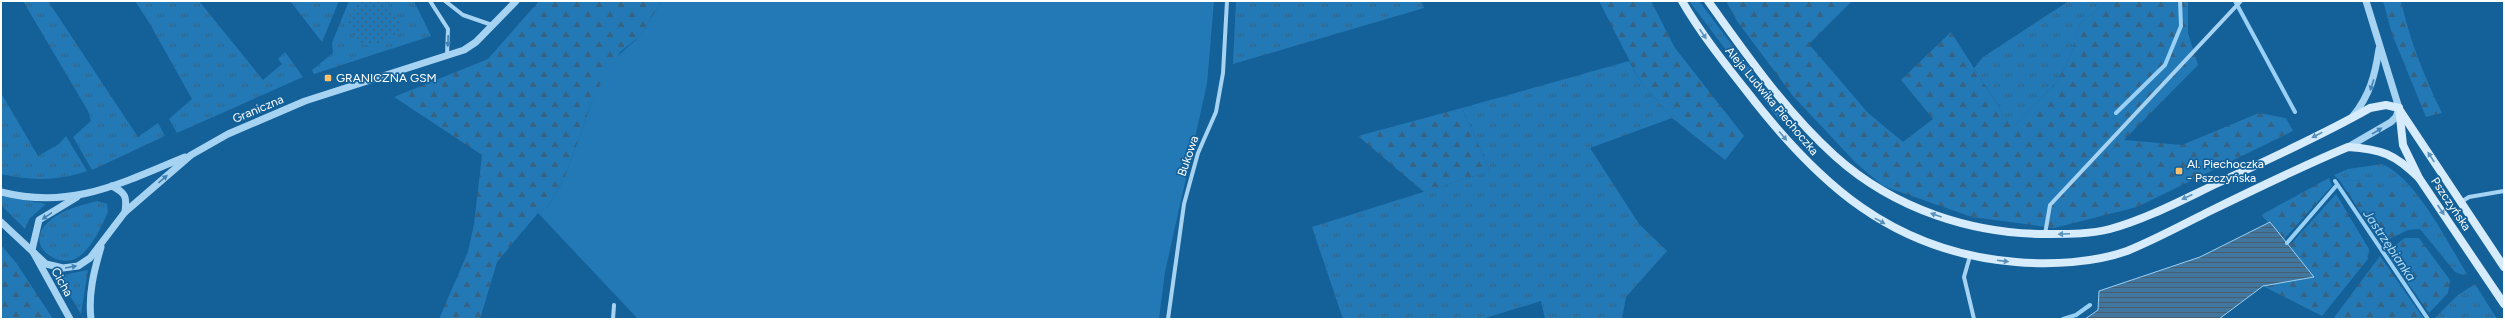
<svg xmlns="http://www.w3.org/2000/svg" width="2505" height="320" viewBox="0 0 2505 320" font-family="Figtree,sans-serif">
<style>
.grass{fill:url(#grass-tufts)}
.forest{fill:url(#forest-firs)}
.park{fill:url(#park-dots)}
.garden{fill:#2379b6}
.water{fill:url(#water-rules);stroke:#99d0f6}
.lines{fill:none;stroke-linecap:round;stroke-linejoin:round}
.stream{stroke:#99d0f6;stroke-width:4}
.minor{stroke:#a7d3f3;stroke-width:4}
.tertiary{stroke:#a7d3f3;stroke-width:7}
.secondary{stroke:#d6ecfc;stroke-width:8}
.oneway{fill:#5891bc}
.oneway2{fill:#4082b4}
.poi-dot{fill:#ffc069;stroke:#146099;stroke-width:1.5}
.labels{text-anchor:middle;stroke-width:3.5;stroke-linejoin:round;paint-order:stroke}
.poi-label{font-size:12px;fill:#fff;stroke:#146099;text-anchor:start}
.street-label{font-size:12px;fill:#fff;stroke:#146099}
.water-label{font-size:13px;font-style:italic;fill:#b3ddf9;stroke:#146099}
</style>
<defs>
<pattern id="grass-tufts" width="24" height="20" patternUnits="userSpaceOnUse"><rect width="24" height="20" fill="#2379b6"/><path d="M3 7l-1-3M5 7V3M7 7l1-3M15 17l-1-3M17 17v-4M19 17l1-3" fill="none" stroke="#386281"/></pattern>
<pattern id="forest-firs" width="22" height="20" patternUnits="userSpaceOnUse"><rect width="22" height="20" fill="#2379b6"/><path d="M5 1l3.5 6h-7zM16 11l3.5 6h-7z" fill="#386281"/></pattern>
<pattern id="park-dots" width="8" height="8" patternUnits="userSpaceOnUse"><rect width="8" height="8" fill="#2379b6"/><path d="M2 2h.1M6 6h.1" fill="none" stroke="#386281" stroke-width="1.8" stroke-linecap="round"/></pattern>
<pattern id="water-rules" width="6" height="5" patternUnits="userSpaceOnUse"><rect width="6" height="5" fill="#41779f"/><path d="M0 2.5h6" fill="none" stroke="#475f71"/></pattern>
</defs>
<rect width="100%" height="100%" fill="#146099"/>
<g class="grass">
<polygon points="23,1 48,1 138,137 158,123 165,136 92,170 73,137 91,121 88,111"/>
<polygon points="135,1 199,1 263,80 282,64 278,59 285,52 303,77 177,133 169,119 192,99 150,24"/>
<polygon points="290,1 339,1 322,42"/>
<polygon points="349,1 414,1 431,36 314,74 312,70 333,53 332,43"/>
<polygon points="1236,1 1421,1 1424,8 1233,64"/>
<polygon points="1689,1 1699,1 1783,113 1779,120"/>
<polygon points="2069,1 2108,1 2079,25 2072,52 2058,81 2012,128 1974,68 1983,57"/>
<polygon points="1629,61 1639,79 1672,118 1590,148 1639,224 1667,251 1626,297 1622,319 1545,319 1541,301 1482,319 1343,319 1312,227 1490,171 1462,108"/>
<path d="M 1,93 L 38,156 L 59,144 L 66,136 L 87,171 C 58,181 31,181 1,174 Z"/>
<path d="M 2382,164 C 2416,178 2447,242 2467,274 L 2463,275 L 2455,272 L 2420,229 L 2431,228 L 2363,180 L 2340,181 L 2334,175 L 2348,169 Z"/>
<polygon points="1,196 46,204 30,218 25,229 1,205"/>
<path d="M 97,201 L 107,204 L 108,212 C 101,227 91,251 75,259 C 57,267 29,247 43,228 C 56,211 78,206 97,201 Z"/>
<polygon points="88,270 81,314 58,276"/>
<polygon points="2475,284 2497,319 2434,319 2458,295"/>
</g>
<g class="forest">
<polygon points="539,1 662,1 639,37 620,52 592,102 564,179 548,206 538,213 497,262 480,319 439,319 468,252 474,224 482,155 394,97 488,59"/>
<polygon points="1599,1 1651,1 1675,48 1744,136 1725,160 1672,118 1639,79"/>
<polygon points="1726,1 1852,1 1809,44 1868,113 1903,142 1933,119 1901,80 1951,32 2012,128 2058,81 2072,52 2079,25 2108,1 2188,1 2188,33 2198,65 2124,140 2182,145 2259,113 2286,118 2293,131 2137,207 2054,228 1972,217 1883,186 1856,163 1793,96 1737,21"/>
<path d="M 2383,1 L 2401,1 C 2410,41 2424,76 2442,113 L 2426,117 L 2392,34 Z"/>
<polygon points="1462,108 1490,171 1424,192 1358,136"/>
<polygon points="2329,178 2332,186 2284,239 2261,215"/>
<path d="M 2363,180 C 2392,190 2420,197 2432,228 L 2408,230 L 2381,243 L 2340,181 Z"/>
<polygon points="2336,194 2369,249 2368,259 2322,316 2263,286 2314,277 2289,246"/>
<polygon points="2405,238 2419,238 2450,280 2448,293 2429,313 2386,252"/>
<polygon points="1,245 17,264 53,319 1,319"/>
<polygon points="2380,256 2424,319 2333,319"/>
</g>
<path class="park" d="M 358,1 L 386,1 L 401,25 L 396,35 C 383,40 366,53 357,39 C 352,34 349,29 349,22 Z"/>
<polygon class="garden" points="662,1 1214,1 1207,84 1165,272 1159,319 638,319 538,213 548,206 564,179 592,102 611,62 639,37"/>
<polygon class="water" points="2270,222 2314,277 2263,286 2219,319 2085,319 2098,310 2099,291 2200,257"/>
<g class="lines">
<g class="stream">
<polyline points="2235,1 2295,112"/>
<polyline points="2116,113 2165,65 2181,26 2180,1"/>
<polyline points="2335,181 2428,319"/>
<polyline points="2287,243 2337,185"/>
<polyline points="2063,319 2076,315 2090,305"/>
</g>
<g class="minor">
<polyline points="430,1 448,29 447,55"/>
<polyline points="445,1 463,15 492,25"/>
<polyline points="2461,202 2469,197 2504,191"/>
<polyline points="2045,234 2050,205 2241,1"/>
<polyline points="1970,256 1964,277 1974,319"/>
<polyline points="613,319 614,305"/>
<polyline points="1168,319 1184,204 1198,153 1216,112 1223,73 1227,1"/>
</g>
<g class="tertiary">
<path d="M 2353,116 C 2370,95 2375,75 2379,49"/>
<polyline points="2348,147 2391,122 2396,117 2399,108 2366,1"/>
<path d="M 112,186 C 126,193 127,197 125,212"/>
<path d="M 1,192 C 72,210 121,183 185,157"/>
<polyline points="1,222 46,264 63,268 78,266 90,258 125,212 191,155 228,134 305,101 464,50 476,42 516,1"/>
<polyline points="70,319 32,250 39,220 77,197"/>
<path d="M 91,319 C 88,294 94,271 101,247"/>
</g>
<g class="secondary">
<path d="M 1682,1 C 1700,32 1722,60 1745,89 C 1817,183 1892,252 2016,262 C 2051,265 2093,263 2127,251 C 2154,240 2180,226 2206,213 C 2253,190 2300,167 2348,147 C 2381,149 2395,154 2419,178"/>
<path d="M 1708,1 C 1747,55 1785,111 1835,156 C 1894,209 1973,235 2051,234 C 2071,234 2091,234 2110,229 C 2147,219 2184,199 2218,183 C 2269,159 2321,136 2370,108 L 2386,105 L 2399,108"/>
<polyline points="2399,108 2403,145 2419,178 2504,304"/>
<polyline points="2399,109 2504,267"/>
</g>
</g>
<defs><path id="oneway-solid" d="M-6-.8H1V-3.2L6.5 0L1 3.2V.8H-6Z"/></defs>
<g class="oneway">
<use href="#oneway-solid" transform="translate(1703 34) rotate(56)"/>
<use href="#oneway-solid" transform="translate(2317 135) rotate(153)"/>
<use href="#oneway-solid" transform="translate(1783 136) rotate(50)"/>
<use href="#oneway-solid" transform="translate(2431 157) rotate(-123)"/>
<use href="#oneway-solid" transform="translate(2187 197) rotate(155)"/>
<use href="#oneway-solid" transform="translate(2441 210) rotate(56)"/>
<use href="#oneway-solid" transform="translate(1936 215) rotate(-161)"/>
<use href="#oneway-solid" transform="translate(1880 221) rotate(29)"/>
<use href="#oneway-solid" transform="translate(2064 234) rotate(178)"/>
<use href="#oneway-solid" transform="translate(2003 261) rotate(7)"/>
</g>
<g class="oneway2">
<use href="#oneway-solid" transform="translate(448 41) rotate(92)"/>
<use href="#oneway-solid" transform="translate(2372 85) rotate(108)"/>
<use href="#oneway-solid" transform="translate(2377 131) rotate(-32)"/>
<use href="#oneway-solid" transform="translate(163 179) rotate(-41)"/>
<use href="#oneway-solid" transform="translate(47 216) rotate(146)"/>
<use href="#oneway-solid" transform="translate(71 267) rotate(-10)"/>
</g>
<g class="poi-dot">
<rect x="324" y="74" width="8" height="8" rx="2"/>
<rect x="2175" y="167" width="8" height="8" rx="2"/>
</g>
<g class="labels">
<g class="poi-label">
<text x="336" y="82">GRANICZNA GSM</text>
<text x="2187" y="168">Al. Piechoczka<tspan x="2187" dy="14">- Pszczyńska</tspan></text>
</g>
<g class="street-label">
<text transform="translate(1772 101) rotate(50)" y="4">Aleja Ludwika Piechoczka</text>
<text transform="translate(258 109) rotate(-23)" y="4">Graniczna</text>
<text transform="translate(1188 156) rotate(-71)" y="4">Bukowa</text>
<text transform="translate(2451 204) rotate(56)" y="4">Pszczyńska</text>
<text transform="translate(62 282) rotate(61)" y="4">Cicha</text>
</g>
<g class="water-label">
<text transform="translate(2390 245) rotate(56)" y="5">Jastrzębianka</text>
</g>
</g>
<rect width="2505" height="320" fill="none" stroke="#ffffff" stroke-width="4"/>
</svg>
